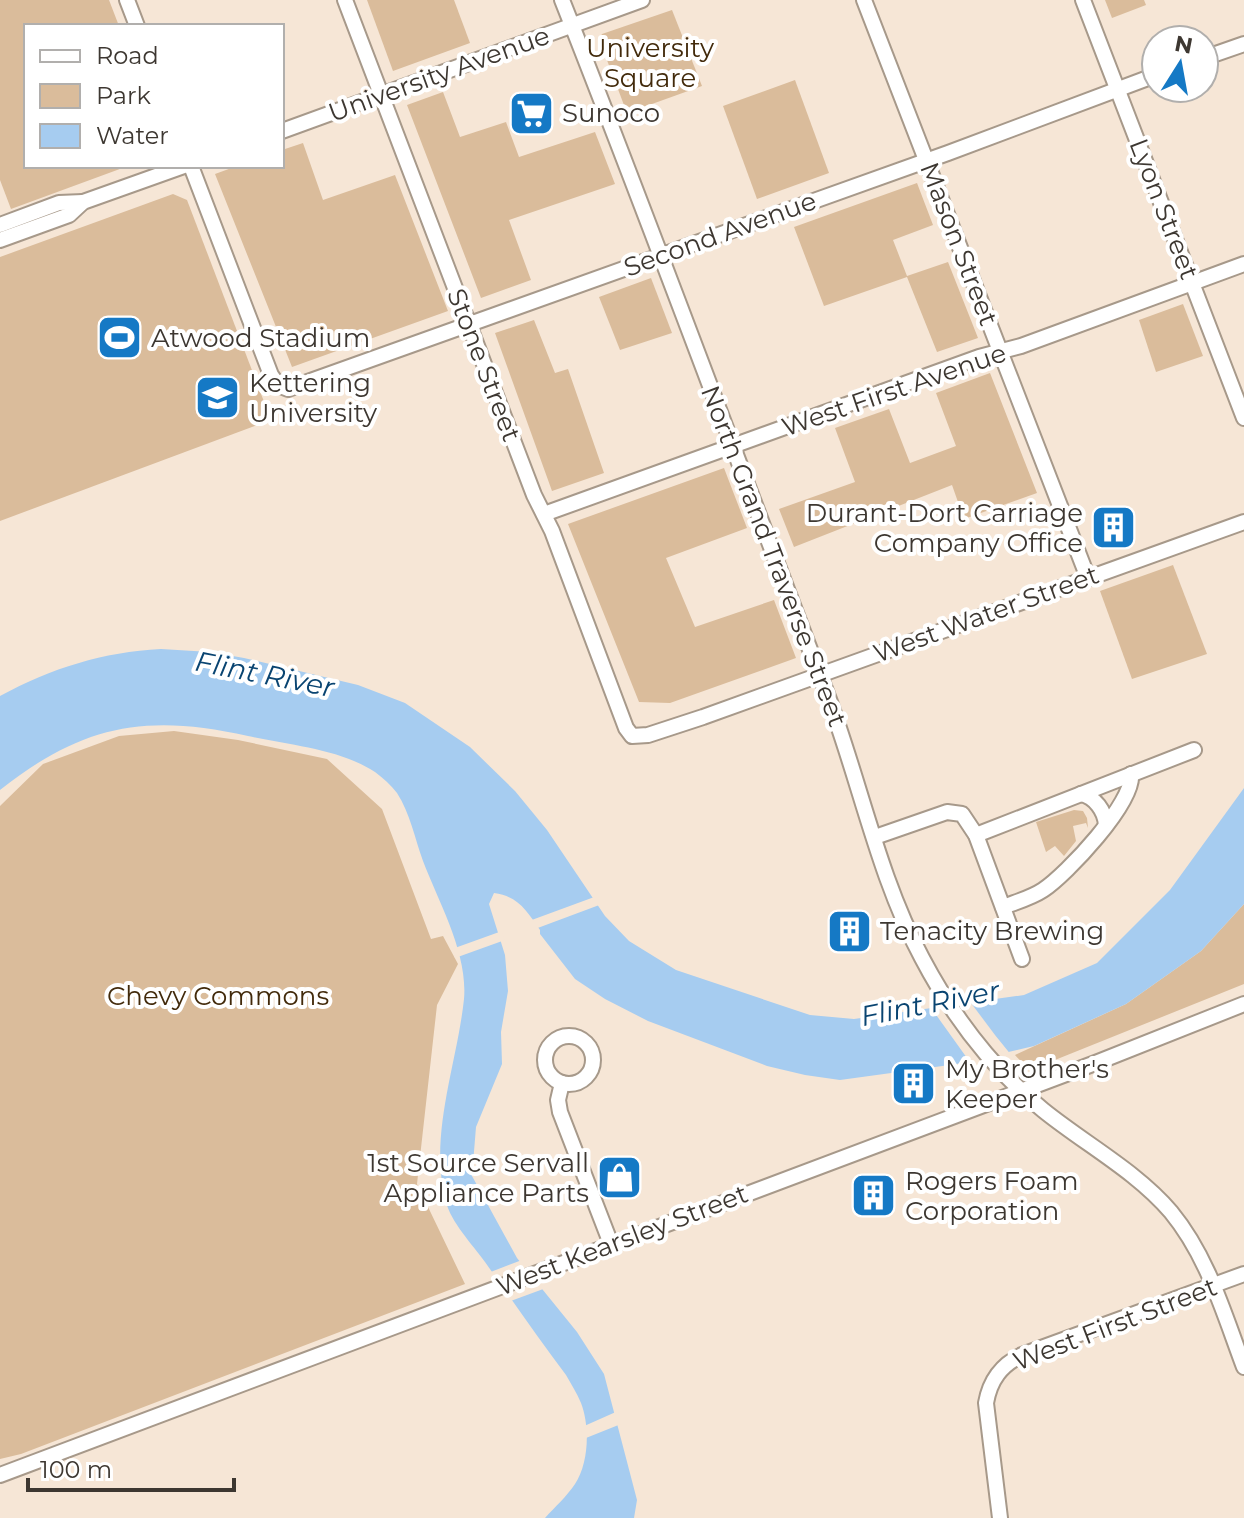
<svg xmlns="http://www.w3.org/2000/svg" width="1244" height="1518" viewBox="0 0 1244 1518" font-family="Montserrat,sans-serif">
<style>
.green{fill:#dabc9b}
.water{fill:#a6ccf0}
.pier{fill:#f6e6d6}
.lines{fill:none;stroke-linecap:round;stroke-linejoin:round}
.minor-casing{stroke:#a7998a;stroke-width:18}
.minor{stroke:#fff;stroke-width:14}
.labels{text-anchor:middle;stroke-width:8;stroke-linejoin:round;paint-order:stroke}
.park-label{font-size:26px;fill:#422a0b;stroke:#fff}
.street-label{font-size:26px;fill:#3d3731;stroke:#fff}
.poi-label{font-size:26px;fill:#3d3731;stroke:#fff;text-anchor:start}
.water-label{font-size:28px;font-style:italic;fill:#094471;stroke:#fff}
</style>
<rect width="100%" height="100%" fill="#f6e6d6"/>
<g class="green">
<polygon points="0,0 109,0 119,26 26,26 26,166 128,166 11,209 0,180"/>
<polygon points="367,0 454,0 470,43 393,71"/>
<polygon points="1105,0 1144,0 1146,5 1112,18"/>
<polygon points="672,10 702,86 627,113 599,39 602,34"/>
<polygon points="795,80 829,173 757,199 723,106"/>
<polygon points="443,92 460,137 506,122 519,157 595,132 615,184 509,220 531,280 481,298 407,105"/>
<polygon points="303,143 323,200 395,175 448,311 292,367 215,174 237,166 282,166 282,150"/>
<polygon points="917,183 933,225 893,240 907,276 948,262 978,338 937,352 907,277 824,306 794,227"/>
<polygon points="173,194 187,200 271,420 0,521 0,257"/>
<polygon points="651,278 672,333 620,350 599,297"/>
<polygon points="1183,304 1203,356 1156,372 1139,320"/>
<polygon points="534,320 555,373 568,369 604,473 552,491 495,333"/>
<polygon points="990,373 1037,493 964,519 952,485 794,547 779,509 855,482 835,428 889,409 910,463 956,446 936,393"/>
<polygon points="724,468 747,528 666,558 695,627 774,600 796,658 670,703 639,702 568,524"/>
<polygon points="1173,565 1207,654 1132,679 1100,591"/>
<polygon points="174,731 238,740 327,759 382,809 431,939 443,936 458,964 437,1005 417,1184 465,1284 21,1454 0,1459 0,806 43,764 119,736"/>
<polygon points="1074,810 1083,811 1087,818 1088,828 1086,823 1073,826 1076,841 1064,856 1055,846 1046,852 1036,822"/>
<path d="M 1244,904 L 1244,984 L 1045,1064 C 1031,1066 1024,1066 1015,1055 L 1126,1004 L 1201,951 Z"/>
</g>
<path class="water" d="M 161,649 L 210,652 L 244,658 L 358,685 L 405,703 L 470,747 L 515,791 L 547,830 L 605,916 L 629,941 L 676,970 L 810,1015 L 854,1019 L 1024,995 L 1097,963 L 1170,890 L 1244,788 L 1244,904 L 1201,951 L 1126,1004 L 1034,1046 L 957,1064 L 840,1080 L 805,1075 L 767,1066 L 648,1021 L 605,999 L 575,979 L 540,934 L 540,930 C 527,911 518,896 494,893 L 489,904 L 505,955 L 508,991 L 501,1032 L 502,1064 L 476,1127 L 472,1176 L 517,1258 L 577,1332 L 604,1374 L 637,1500 L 634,1518 L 545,1518 C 555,1507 567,1496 575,1484 C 589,1463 590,1426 581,1403 C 577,1393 571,1384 566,1375 C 538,1338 512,1300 485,1262 C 472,1244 451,1222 446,1202 C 428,1136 457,1065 464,999 C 468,953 439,903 423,861 C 415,839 410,813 397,793 C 391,785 383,778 375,772 C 340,749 289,745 248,736 C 146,713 82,725 0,790 L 0,696 C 52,668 103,652 161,649 Z"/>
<g class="pier">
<polygon points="597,896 602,904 535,929 529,921"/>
<polygon points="502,931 505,940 455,958 452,949"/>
<polygon points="968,999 995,1035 1012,1056 972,1065 929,1005"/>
<polygon points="522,1260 546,1288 508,1302 488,1273"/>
<polygon points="618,1411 621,1424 581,1440 582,1427"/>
</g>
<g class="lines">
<defs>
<g id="minor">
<polyline points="127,0 137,26"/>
<polyline points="345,0 534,495 552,531 626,728 632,736 648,735 703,717 1244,522"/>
<path d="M 562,0 C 653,230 738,463 827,694 C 860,781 878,876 922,958 C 952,1015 993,1069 1043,1110 C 1085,1144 1136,1171 1171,1212 C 1208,1257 1224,1314 1244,1367"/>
<polyline points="864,0 1088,578"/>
<polyline points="1083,0 1244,418"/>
<polyline points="1204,58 1244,44"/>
<polyline points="282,131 642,0"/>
<polyline points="191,166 271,375 278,385 288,389 948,153 1156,75"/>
<polyline points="0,225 59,203 83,202"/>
<polyline points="0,240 69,215 83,202 184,166"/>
<polyline points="544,514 979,357 1021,346 1244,264"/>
<path d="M 1081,794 C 1095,797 1105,811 1106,825"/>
<polyline points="976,835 1194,750"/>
<polyline points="875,837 947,812 962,814 976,835 1022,959"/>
<path d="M 1003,907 C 1016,902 1031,898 1043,890 C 1066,875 1135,802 1131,774"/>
<circle cx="569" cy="1060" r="24"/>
<polyline points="562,1083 558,1100 560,1112 611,1244"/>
<polyline points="0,1475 1098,1062 1244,1004"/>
<path d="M 1000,1518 L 986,1403 C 990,1380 1001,1365 1022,1355 L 1244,1274"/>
</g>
</defs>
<use href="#minor" class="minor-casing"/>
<use href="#minor" class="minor"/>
</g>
<defs>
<symbol id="supermarket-square" viewBox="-11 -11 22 22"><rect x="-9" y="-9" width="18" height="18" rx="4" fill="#1579c5" stroke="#fff"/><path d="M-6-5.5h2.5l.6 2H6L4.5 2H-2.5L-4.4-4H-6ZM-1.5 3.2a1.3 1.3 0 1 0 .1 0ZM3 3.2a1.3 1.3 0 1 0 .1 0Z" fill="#fff"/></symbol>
<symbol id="stadium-square" viewBox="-11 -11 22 22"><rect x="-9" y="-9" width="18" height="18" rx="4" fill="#1579c5" stroke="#fff"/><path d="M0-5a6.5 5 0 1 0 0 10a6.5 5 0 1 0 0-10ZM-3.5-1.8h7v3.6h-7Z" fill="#fff"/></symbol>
<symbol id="university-square" viewBox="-11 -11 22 22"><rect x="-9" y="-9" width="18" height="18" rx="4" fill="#1579c5" stroke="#fff"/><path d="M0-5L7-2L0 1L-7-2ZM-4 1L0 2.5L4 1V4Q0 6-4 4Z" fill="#fff"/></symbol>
<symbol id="building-square" viewBox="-11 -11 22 22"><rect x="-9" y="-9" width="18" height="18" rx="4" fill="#1579c5" stroke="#fff"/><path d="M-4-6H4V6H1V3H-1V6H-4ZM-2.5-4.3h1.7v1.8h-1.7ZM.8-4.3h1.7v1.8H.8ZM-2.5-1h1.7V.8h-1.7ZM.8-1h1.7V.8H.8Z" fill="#fff"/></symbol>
<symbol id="shop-square" viewBox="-11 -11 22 22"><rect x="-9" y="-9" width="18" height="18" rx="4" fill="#1579c5" stroke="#fff"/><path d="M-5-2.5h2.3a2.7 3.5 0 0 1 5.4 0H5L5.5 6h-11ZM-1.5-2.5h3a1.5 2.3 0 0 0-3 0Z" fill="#fff"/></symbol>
</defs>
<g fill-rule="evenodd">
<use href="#supermarket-square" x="506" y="88" width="51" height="51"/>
<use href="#stadium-square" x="94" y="312" width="51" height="51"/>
<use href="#university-square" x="192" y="372" width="51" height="51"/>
<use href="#building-square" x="1088" y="502" width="51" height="51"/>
<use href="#building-square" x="824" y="906" width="51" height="51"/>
<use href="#building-square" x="888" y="1058" width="51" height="51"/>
<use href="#shop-square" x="594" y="1152" width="51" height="51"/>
<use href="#building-square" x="848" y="1170" width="51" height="51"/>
</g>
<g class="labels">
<g class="park-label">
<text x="650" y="57">University<tspan x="650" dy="30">Square</tspan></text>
<text x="218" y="1005">Chevy Commons</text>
</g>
<g class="street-label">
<text transform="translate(439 74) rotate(-20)" y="9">University Avenue</text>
<text transform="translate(1164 209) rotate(69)" y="9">Lyon Street</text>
<text transform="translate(720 234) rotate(-20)" y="9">Second Avenue</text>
<text transform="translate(959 244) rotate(69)" y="9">Mason Street</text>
<text transform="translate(484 365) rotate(69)" y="9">Stone Street</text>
<text transform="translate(894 390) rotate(-19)" y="9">West First Avenue</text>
<text transform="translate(774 556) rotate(69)" y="9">North Grand Traverse Street</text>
<text transform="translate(986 614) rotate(-20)" y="9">West Water Street</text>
<text transform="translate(622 1240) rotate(-21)" y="9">West Kearsley Street</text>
<text transform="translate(1115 1324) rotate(-21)" y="9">West First Street</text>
</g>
<g class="poi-label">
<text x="562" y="122">Sunoco</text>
<text x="151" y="347">Atwood Stadium</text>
<text x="249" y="392">Kettering<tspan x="249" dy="30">University</tspan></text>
<text x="1083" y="522" text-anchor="end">Durant-Dort Carriage<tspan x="1083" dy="30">Company Office</tspan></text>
<text x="880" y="940">Tenacity Brewing</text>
<text x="945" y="1078">My Brother's<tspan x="945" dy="30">Keeper</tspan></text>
<text x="589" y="1172" text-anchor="end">1st Source Servall<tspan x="589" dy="30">Appliance Parts</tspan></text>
<text x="905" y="1190">Rogers Foam<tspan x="905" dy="30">Corporation</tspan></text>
</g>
<g class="water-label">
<text transform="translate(265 674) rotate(11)" y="10">Flint River</text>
<text transform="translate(930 1003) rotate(-11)" y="10">Flint River</text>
</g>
</g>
<rect x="24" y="24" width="260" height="144" fill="#ffffff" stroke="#b1afad" stroke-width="2"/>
<rect x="40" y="50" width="40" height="12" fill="#ffffff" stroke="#b1afad" stroke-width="2"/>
<text x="96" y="64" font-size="24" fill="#3d3731">Road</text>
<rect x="40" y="84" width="40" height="24" fill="#dabc9b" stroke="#b1afad" stroke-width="2"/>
<text x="96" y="104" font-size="24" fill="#3d3731">Park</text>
<rect x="40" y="124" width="40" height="24" fill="#a6ccf0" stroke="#b1afad" stroke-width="2"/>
<text x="96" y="144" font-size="24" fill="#3d3731">Water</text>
<g transform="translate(1180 64) rotate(11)"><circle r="38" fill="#ffffff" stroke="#b1afad" stroke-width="2"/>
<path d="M0-6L14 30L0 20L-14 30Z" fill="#1579c5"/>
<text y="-12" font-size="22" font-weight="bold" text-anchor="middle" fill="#3d3731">N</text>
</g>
<path d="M28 1478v12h206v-12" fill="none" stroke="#3d3731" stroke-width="4"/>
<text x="40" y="1478" font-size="24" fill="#3d3731" stroke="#ffffff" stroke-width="6" paint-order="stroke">100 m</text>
</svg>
